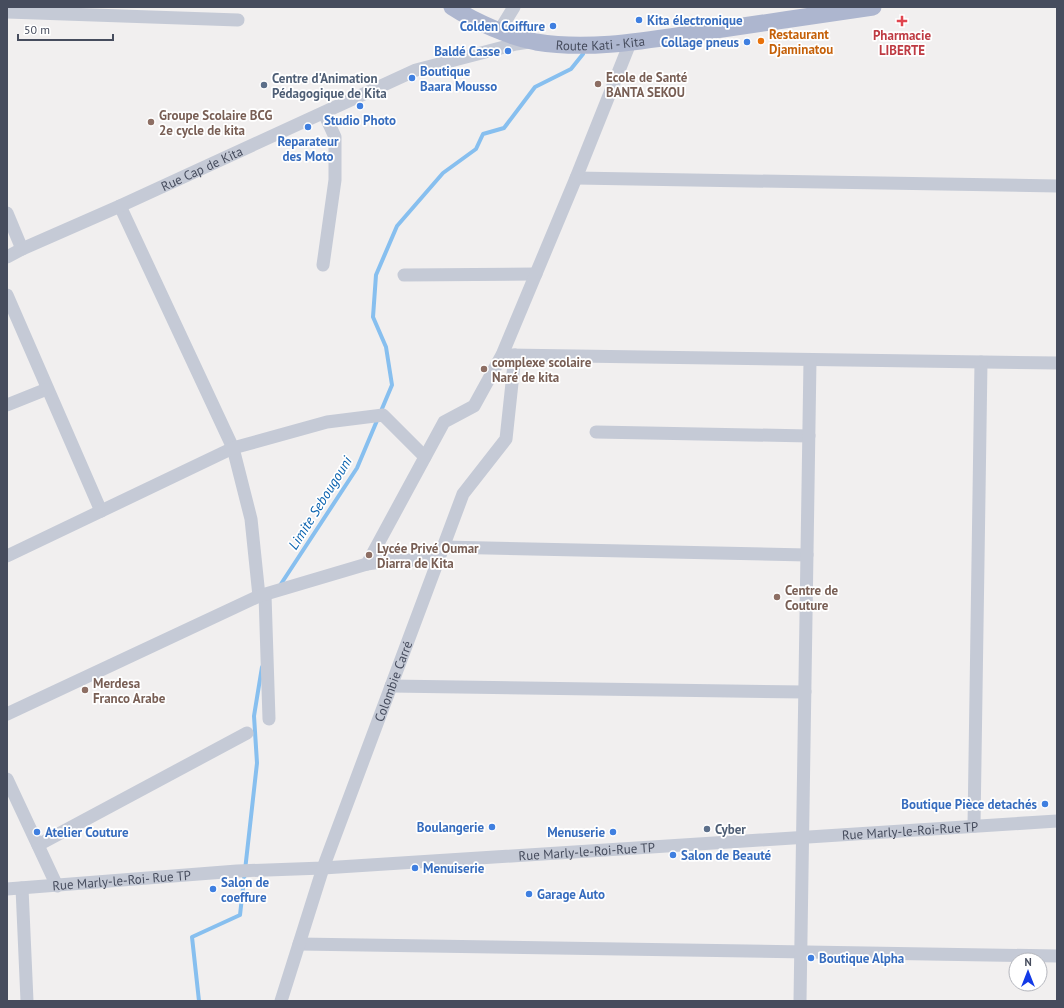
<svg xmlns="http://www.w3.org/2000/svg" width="1064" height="1008" viewBox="0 0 1064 1008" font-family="'PT Sans',sans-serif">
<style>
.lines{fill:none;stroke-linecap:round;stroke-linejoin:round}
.stream{stroke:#87bfef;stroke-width:4}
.minor{stroke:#c5cad6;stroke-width:13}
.major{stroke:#adb6cf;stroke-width:17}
.shop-dot{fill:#3f7fe0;stroke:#fff;stroke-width:1.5}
.health-dot{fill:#e0444e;stroke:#fff;stroke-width:1.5}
.food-dot{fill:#e8710a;stroke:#fff;stroke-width:1.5}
.education-dot{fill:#8d6e63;stroke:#fff;stroke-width:1.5}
.service-dot{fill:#5c6f8a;stroke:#fff;stroke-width:1.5}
.labels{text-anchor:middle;stroke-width:3.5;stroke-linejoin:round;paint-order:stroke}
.shop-label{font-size:13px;font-weight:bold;fill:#366cbe;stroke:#fff;text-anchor:start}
.food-label{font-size:13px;font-weight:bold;fill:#c56008;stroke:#fff;text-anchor:start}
.health-label{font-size:13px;font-weight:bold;fill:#be3a42;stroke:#fff}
.street-label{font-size:13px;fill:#464c5d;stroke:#fff}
.education-label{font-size:13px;font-weight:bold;fill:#785e54;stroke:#fff;text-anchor:start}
.service-label{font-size:13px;font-weight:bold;fill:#4e5e75;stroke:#fff;text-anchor:start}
.water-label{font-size:14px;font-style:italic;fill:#0861ae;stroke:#fff}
</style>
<rect width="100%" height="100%" fill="#f1efef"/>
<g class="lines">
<g class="stream">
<polyline points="279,587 357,468 392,385 386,347 373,317 376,275 397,226 443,173 476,149 483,134 504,128 535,87 571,69 583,54"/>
<polyline points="199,1001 192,937 240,915 257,763 254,716 262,667"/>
</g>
<g class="minor">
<polyline points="7,12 238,20"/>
<polyline points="500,30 514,7"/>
<polyline points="576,178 1057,186"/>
<polyline points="120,206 233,448 251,519 259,596"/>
<polyline points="7,213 22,249"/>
<path id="s1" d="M 7,257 L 22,249 L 120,206 L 416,70 L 516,44 L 529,42"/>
<polyline points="323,265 335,180 335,137 324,113"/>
<polyline points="404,275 536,274"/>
<polyline points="7,295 101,511"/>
<polyline points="507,355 1057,363"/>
<polyline points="7,405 47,389"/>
<polyline points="596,432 809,436"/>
<polyline points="443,547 807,555"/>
<polyline points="7,556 233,448 327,422 383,415 425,457"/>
<polyline points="367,564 444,422 474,406 502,355 576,178 630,43"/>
<polyline points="265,595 269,719"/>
<polyline points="391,686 805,692"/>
<polyline points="7,714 259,596 367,564 394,560 438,560"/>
<polyline points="7,779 57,886"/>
<polyline points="974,826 981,362"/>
<polyline points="38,845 247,733"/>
<polyline points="22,888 27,1001"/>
<path id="s2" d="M 7,889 L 237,871 L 323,868 L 1057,821"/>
<polyline points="299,944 1057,956"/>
<path id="s3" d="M 281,1001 L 323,868 L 463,494 L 506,439 L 515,355"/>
<polyline points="800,1001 810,360"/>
</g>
<path class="major" id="s4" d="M 452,7 C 475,22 510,37 536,42 C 591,51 648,40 702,32 C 759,24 816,15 873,7"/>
</g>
<g class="shop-dot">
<circle cx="639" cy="20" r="4"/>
<circle cx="553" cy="26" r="4"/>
<circle cx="747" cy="42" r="4"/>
<circle cx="508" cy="51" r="4"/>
<circle cx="412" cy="78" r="4"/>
<circle cx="360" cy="106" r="4"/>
<circle cx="308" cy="127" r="4"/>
<circle cx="1045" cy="804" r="4"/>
<circle cx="492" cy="827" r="4"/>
<circle cx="37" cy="832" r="4"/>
<circle cx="613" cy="832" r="4"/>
<circle cx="673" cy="855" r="4"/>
<circle cx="415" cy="868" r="4"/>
<circle cx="213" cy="889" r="4"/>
<circle cx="529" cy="894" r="4"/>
<circle cx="811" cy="958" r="4"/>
</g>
<path class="health-dot" d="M900 15h4v4h4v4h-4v4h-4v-4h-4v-4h4z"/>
<circle class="food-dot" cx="761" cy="41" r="4"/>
<g class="education-dot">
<circle cx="598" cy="84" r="4"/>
<circle cx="151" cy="122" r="4"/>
<circle cx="484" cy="369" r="4"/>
<circle cx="369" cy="555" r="4"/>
<circle cx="777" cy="597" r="4"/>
<circle cx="85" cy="690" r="4"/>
</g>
<g class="service-dot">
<circle cx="264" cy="85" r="4"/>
<circle cx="707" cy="829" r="4"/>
</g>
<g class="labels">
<g class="shop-label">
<text x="647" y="25">Kita électronique</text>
<text x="545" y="31" text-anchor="end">Colden Coiffure</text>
<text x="739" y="47" text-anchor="end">Collage pneus</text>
<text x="500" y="56" text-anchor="end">Baldé Casse</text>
<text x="420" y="76">Boutique<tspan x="420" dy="15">Baara Mousso</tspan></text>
<text x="360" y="125" text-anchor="middle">Studio Photo</text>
<text x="308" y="146" text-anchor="middle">Reparateur<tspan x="308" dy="15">des Moto</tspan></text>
<text x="1037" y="809" text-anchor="end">Boutique Pièce detachés</text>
<text x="484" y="832" text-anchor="end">Boulangerie</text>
<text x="45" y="837">Atelier Couture</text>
<text x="605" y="837" text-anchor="end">Menuserie</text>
<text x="681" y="860">Salon de Beauté</text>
<text x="423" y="873">Menuiserie</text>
<text x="221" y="887">Salon de<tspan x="221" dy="15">coeffure</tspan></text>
<text x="537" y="899">Garage Auto</text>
<text x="819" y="963">Boutique Alpha</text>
</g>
<g class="food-label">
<text x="769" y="39">Restaurant<tspan x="769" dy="15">Djaminatou</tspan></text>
</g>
<g class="health-label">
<text x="902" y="40">Pharmacie<tspan x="902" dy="15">LIBERTE</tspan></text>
</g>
<g class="street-label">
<text dy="5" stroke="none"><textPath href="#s4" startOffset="156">Route Kati - Kita</textPath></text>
<text dy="5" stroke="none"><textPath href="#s1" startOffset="214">Rue Cap de Kita</textPath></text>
<text dy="5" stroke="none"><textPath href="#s3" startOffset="339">Colombie Carré</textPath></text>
<text dy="5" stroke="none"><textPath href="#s2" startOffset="905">Rue Marly-le-Roi-Rue TP</textPath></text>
<text dy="5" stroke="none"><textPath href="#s2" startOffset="581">Rue Marly-le-Roi-Rue TP</textPath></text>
<text dy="5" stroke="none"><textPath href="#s2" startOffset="115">Rue Marly-le-Roi- Rue TP</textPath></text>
</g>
<g class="education-label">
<text x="606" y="82">Ecole de Santé<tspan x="606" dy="15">BANTA SEKOU</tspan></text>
<text x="159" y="120">Groupe Scolaire BCG<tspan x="159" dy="15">2e cycle de kita</tspan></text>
<text x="492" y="367">complexe scolaire<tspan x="492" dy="15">Naré de kita</tspan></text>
<text x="377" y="553">Lycée Privé Oumar<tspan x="377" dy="15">Diarra de Kita</tspan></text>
<text x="785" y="595">Centre de<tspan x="785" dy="15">Couture</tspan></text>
<text x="93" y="688">Merdesa<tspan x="93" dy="15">Franco Arabe</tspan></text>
</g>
<g class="service-label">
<text x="272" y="83">Centre d'Animation<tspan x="272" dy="15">Pédagogique de Kita</tspan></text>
<text x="715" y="834">Cyber</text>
</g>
<g class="water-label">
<text transform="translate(320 503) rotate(-58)" y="5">Limite Sebougouni</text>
</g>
</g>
<rect width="1064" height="1008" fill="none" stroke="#464c5d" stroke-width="16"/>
<g transform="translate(1028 972)"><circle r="19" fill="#ffffff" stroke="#b5b7be"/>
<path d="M0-3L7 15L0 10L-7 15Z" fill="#133ae7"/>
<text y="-6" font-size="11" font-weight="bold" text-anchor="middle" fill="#464c5d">N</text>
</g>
<path d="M18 34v6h95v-6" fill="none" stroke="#464c5d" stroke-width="2"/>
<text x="24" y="34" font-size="12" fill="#464c5d" stroke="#ffffff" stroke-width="3" paint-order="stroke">50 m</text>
</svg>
